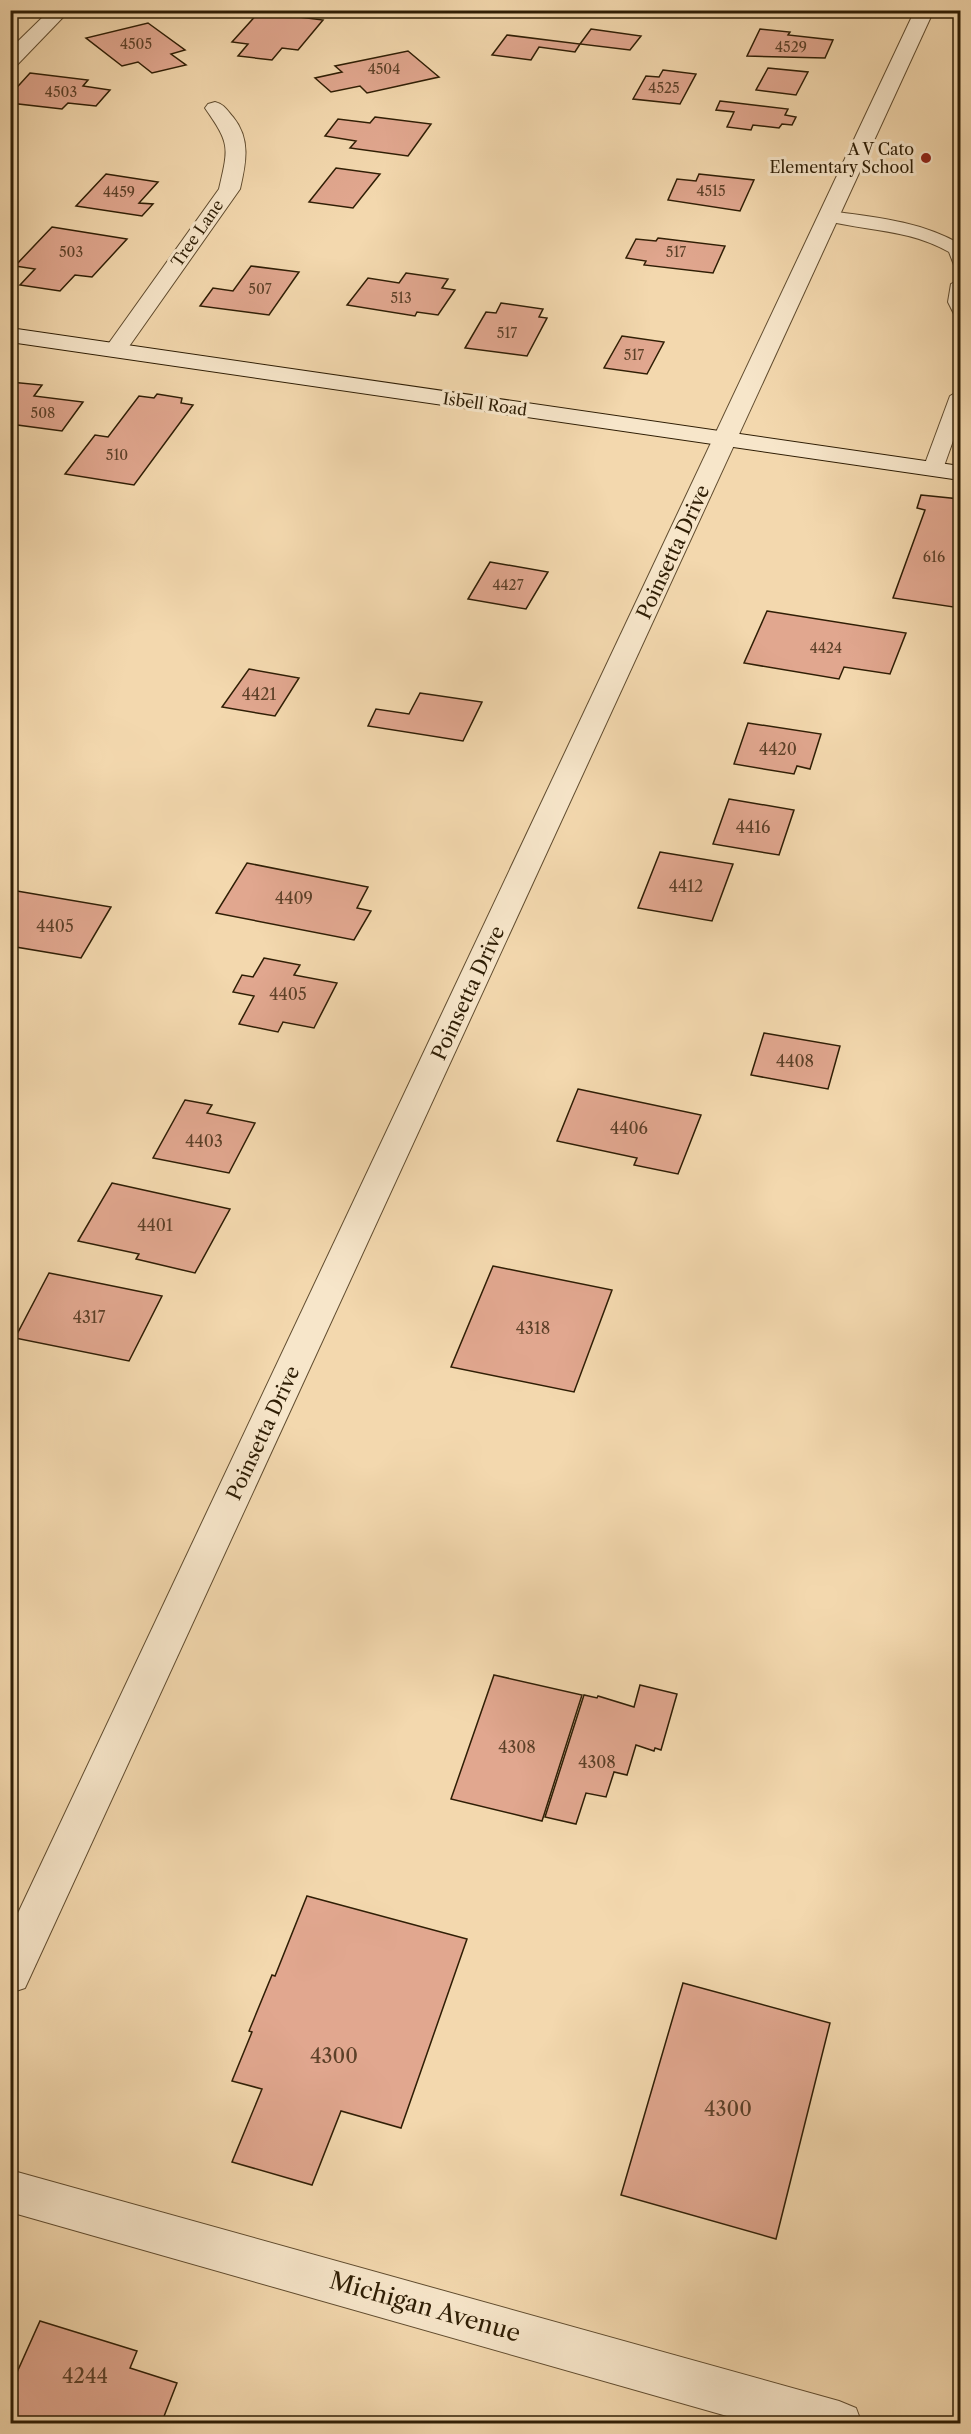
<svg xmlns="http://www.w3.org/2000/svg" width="971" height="2434" viewBox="0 0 971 2434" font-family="'Libre Caslon Text',serif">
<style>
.building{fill:#e1a78f;stroke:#2f1e05;stroke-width:1.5}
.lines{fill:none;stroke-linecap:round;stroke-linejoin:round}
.lane-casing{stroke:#604c2f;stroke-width:2}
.street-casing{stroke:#604c2f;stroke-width:2}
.secondary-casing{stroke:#2f1e05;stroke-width:2}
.lane{fill:#f7e6ca;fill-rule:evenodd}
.street{fill:#f7e6ca;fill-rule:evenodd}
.secondary{fill:#f7e6ca;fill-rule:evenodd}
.poi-dot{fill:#8f2418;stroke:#f7e6ca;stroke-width:2}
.labels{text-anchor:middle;stroke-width:6;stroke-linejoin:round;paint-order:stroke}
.far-number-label{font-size:14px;fill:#5c4028}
.far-poi-label{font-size:16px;fill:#2f1e05;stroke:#f7e6ca;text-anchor:end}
.far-street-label{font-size:16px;fill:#2f1e05;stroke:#f7e6ca}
.number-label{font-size:16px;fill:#5c4028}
.street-label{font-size:20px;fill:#2f1e05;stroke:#f7e6ca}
.near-number-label{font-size:20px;fill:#5c4028}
.near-street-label{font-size:24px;fill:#2f1e05;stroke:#f7e6ca}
</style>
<rect width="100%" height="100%" fill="#f3d8ae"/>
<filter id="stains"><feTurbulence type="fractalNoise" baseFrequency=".00333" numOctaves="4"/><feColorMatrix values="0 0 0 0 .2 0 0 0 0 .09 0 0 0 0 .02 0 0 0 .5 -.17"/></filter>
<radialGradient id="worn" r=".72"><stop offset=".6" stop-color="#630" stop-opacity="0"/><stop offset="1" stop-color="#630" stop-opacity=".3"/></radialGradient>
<g class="building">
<polygon points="259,12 323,20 298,50 282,48 272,60 238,56 248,44 232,42"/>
<polygon points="148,23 185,50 171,54 186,65 152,73 138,62 122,66 86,38"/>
<polygon points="591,29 641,36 630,50 580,44"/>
<polygon points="760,29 790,32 788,35 833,40 825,58 747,56"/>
<polygon points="507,35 580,44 575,52 539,47 531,60 492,55"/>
<polygon points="408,51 439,77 367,93 360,86 331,92 315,78 342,72 335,66"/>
<polygon points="768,68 808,72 796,95 756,90"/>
<polygon points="663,70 696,74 680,104 633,99 646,76 659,77"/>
<polygon points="30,73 88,80 83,86 110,90 96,106 68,103 62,109 10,103 10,95"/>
<polygon points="720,101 788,109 785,115 796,117 792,125 782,124 779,128 753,125 751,130 727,127 734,112 716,110"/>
<polygon points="375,117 431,124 408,156 350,148 356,141 325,136 338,119 370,123"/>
<polygon points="336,168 380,174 353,208 309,202"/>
<polygon points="106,174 158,182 139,203 153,204 142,216 76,206"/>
<polygon points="699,174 754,180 740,211 668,200 677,179 696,181"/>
<polygon points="52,227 127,239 92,277 75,275 60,291 20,285 35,269 15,266"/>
<polygon points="658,238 725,246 713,273 644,265 646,261 626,258 636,239 656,241"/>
<polygon points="251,266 299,272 269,315 200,306 213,288 233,291"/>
<polygon points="406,273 448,279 442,288 455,290 438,315 417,312 415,316 347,305 368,278 399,283"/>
<polygon points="501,303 543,309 539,317 547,318 527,356 465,348 486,312 496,313"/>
<polygon points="622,336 664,342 647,374 604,368"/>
<polygon points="10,382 42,385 34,396 83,402 62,431 10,424"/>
<polygon points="157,394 182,398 181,403 193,405 134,485 65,474 95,435 108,437 139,396 154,398"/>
<polygon points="921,495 960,499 960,608 893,598 925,510 917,508"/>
<polygon points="490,562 548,572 526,609 468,599"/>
<polygon points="767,611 906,633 890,674 844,667 839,679 744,663"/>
<polygon points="249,669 299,678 275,716 222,707"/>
<polygon points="420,693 482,702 463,741 368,726 376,709 409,714"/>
<polygon points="748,723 821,734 810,769 797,766 794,774 734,764"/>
<polygon points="729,799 794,810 779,855 713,844"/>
<polygon points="660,852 733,864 712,921 638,908"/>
<polygon points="247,863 368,887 357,908 371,911 354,940 216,913"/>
<polygon points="11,890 111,907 81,958 10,946"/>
<polygon points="264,958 300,965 294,975 337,983 314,1028 283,1022 278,1032 239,1024 254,996 233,992 242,975 253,977"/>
<polygon points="764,1033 840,1046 828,1089 751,1075"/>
<polygon points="578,1089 701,1115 678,1174 634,1165 637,1158 557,1141"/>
<polygon points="185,1100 212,1105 207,1113 255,1123 229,1173 153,1158"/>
<polygon points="112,1183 230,1209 195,1273 136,1259 139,1254 78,1241"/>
<polygon points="493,1266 612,1290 574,1392 451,1367"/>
<polygon points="49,1273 162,1296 129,1361 15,1338"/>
<polygon points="494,1675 582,1695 542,1821 451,1799"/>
<polygon points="640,1685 677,1694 661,1750 655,1748 654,1751 636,1745 627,1775 614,1772 606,1797 586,1793 576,1824 545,1817 584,1695 597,1698 598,1696 634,1707"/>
<polygon points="307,1896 467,1939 401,2128 341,2111 312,2185 232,2162 262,2089 232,2081 252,2032 249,2031 272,1975 275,1976"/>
<polygon points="683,1983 830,2023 776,2239 621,2195"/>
<polygon points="40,2321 137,2351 130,2368 177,2383 161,2424 10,2424 10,2388"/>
</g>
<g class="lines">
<defs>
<g id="lane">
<path d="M 829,211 C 874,217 920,221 960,244 L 960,266 L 954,265 L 949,252 C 909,229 866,231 823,220 L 820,216 Z"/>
<polygon points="960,279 960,316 954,314 948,302 951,284"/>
<polygon points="960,390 960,421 943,469 940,473 926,473 923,469 950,396"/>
</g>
<g id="street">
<polygon points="50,10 70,10 17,65 10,67 10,49"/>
<polygon points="915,10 934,10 31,1975 25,1988 10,1993 10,1930"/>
<path d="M 215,102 C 224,104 227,110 233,117 C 251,139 246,163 240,189 L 123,355 L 107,355 L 104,350 L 219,189 C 229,146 230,144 205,108 L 208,104 Z"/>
<polygon points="10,2170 839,2401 856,2408 862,2424 755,2424 10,2212"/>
</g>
<polygon id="secondary" points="10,328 960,466 960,480 10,342"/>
</defs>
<use href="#lane" class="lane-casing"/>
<use href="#street" class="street-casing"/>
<use href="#secondary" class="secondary-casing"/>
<use href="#lane" class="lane"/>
<use href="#street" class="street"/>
<use href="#secondary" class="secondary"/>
</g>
<circle class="poi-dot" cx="926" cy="158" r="6"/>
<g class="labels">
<g class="far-number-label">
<text x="136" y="49">4505</text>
<text x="791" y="52">4529</text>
<text x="384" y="74">4504</text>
<text x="664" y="93">4525</text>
<text x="61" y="97">4503</text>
<text x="711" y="196">4515</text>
<text x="119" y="197">4459</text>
<text x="71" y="257">503</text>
<text x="676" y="257">517</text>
<text x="260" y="294">507</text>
<text x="401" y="303">513</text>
<text x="507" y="338">517</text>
<text x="634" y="360">517</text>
<text x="43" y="418">508</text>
<text x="117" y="460">510</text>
<text x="934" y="562">616</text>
<text x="508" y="590">4427</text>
<text x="826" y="653">4424</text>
</g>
<g class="far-poi-label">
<text x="914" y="155">A V Cato<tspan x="914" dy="18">Elementary School</tspan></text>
</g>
<g class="far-street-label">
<text transform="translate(197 233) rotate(-55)" y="6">Tree Lane</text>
<text transform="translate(485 404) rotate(8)" y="6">Isbell Road</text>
</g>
<g class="number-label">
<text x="259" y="700">4421</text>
<text x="778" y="755">4420</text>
<text x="753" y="833">4416</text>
<text x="686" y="892">4412</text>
<text x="294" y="904">4409</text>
<text x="55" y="932">4405</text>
<text x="288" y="1000">4405</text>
<text x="795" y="1067">4408</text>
<text x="629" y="1134">4406</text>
<text x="204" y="1147">4403</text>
<text x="155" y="1231">4401</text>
<text x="89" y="1323">4317</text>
<text x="533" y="1334">4318</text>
<text x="517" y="1753">4308</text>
<text x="597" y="1768">4308</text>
</g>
<g class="street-label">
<text transform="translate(673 552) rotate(-65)" y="7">Poinsetta Drive</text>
<text transform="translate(468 993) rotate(-65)" y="7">Poinsetta Drive</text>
<text transform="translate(263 1433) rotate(-65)" y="7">Poinsetta Drive</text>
</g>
<g class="near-number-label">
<text x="334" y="2063">4300</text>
<text x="728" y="2116">4300</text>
<text x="85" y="2383">4244</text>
</g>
<g class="near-street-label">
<text transform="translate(425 2307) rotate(16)" y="8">Michigan Avenue</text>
</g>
</g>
<rect width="971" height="2434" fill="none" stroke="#f3d8ae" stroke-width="36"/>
<rect x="12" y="12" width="947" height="2410" fill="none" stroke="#2f1e05" stroke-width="3"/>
<rect x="18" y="18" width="935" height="2398" fill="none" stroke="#2f1e05" stroke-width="1.5"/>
<rect width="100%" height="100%" filter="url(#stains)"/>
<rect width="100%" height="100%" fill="url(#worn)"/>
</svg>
